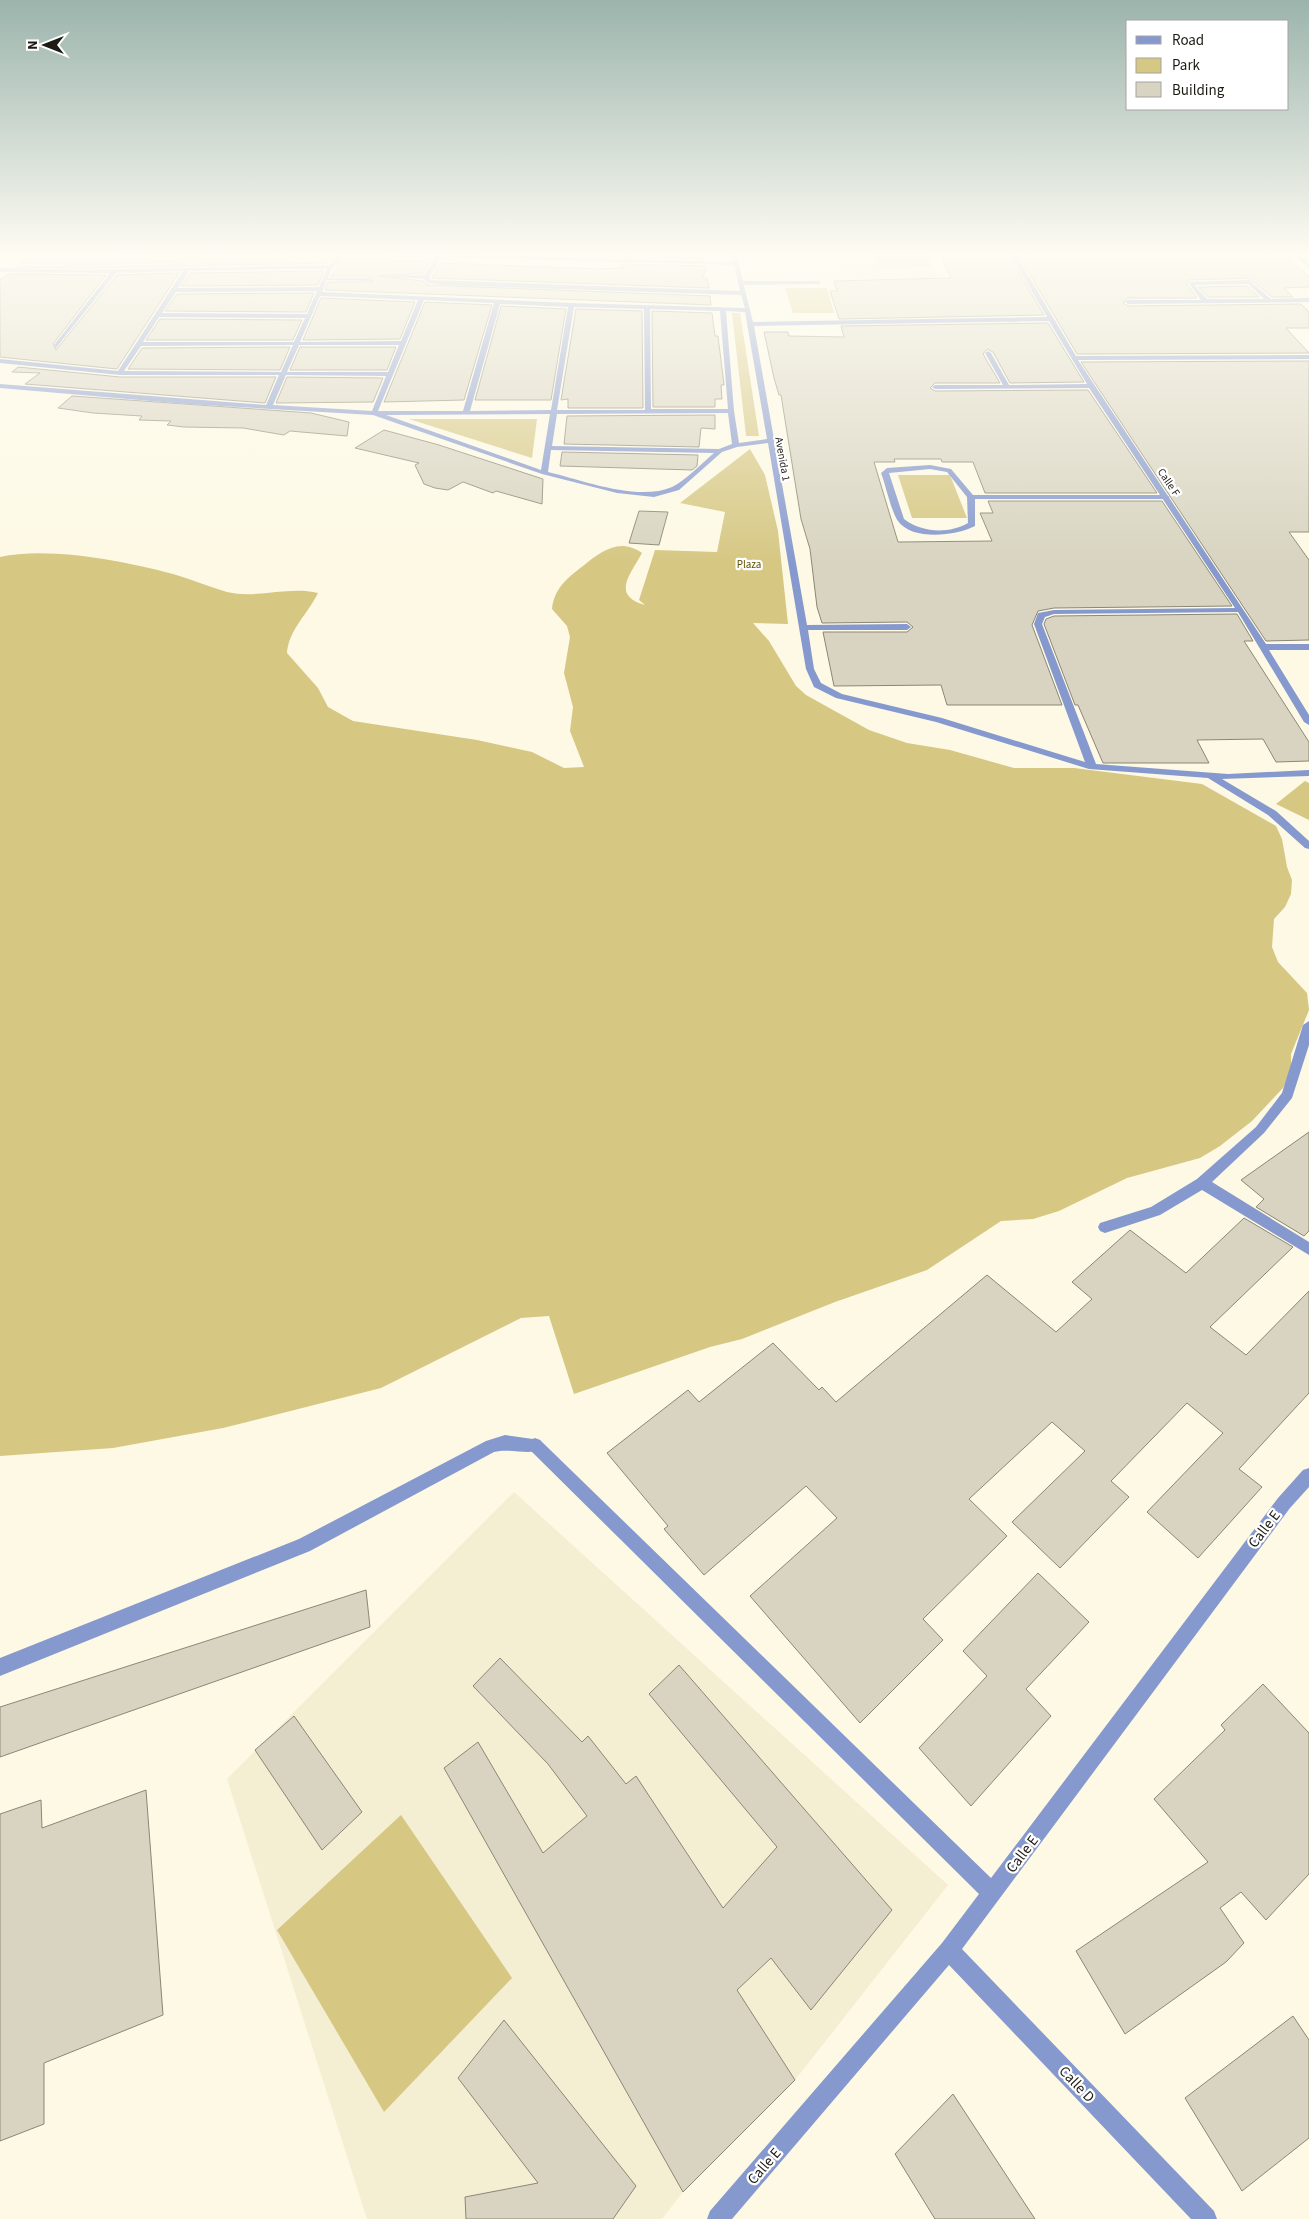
<svg xmlns="http://www.w3.org/2000/svg" width="1309" height="2219" viewBox="0 0 1309 2219" font-family="'Source Sans 3',sans-serif">
<style>
.built{fill:#f4eed3}
.green{fill:#d6c783}
.building{fill:#d8d4c1;stroke:#8b8775}
.lines{fill:none;stroke-linecap:round;stroke-linejoin:round}
.lane{fill:#8699ce;fill-rule:evenodd}
.street{fill:#8699ce;fill-rule:evenodd}
.labels{text-anchor:middle;stroke-width:4.5;stroke-linejoin:round;paint-order:stroke}
.far-street-label{font-size:11px;fill:#1d1b14;stroke:#fff}
.far-park-label{font-size:11px;fill:#5f5100;stroke:#fff}
.near-street-label{font-size:15px;fill:#1d1b14;stroke:#fff}
</style>
<rect width="100%" height="100%" fill="#fdf9e5"/>
<g class="built">
<polygon points="842,253 1000,253 1000,254 929,254 938,279 852,279"/>
<polygon points="514,1492 948,1885 795,2080 683,2192 662,2219 367,2219 227,1779"/>
</g>
<g class="green">
<polygon points="873,254 924,254 931,266 878,267"/>
<polygon points="785,288 827,288 834,313 793,313"/>
<polygon points="732,313 740,313 759,436 746,436"/>
<polygon points="409,419 537,419 532,458"/>
<path d="M 750,449 L 765,475 L 778,531 L 788,624 L 753,623 L 769,641 L 796,686 L 806,695 L 869,730 L 907,743 L 950,750 L 1014,768 L 1074,768 L 1202,784 L 1276,826 L 1282,839 L 1287,867 L 1292,880 L 1291,894 L 1285,907 L 1274,919 L 1272,947 L 1278,962 L 1307,993 L 1309,1010 L 1291,1054 L 1291,1072 L 1283,1088 L 1252,1121 L 1220,1146 L 1200,1158 L 1127,1178 L 1059,1211 L 1033,1219 L 1001,1221 L 927,1270 L 835,1302 L 742,1339 L 710,1347 L 574,1394 L 549,1316 L 521,1318 L 381,1388 L 223,1428 L 113,1448 L 0,1456 L 0,557 C 47,546 126,561 173,574 C 191,579 209,587 227,592 C 258,599 288,586 318,593 C 308,614 289,629 287,653 L 318,688 L 328,707 L 353,721 L 477,740 L 532,752 L 564,768 L 584,767 L 570,731 L 573,707 L 564,673 L 570,637 L 567,626 L 552,609 C 554,589 567,578 583,566 C 601,551 620,537 642,553 C 630,575 611,595 645,605 L 639,600 L 655,550 L 717,552 L 725,512 L 680,503 Z"/>
<polygon points="898,475 950,475 967,518 912,518"/>
<polygon points="1305,781 1309,783 1309,820 1276,804"/>
<polygon points="401,1815 512,1978 384,2112 277,1930"/>
</g>
<g class="building">
<polygon points="281,253 338,253 329,263 83,268 17,267 29,256 95,258 92,260 189,261 242,255 281,256"/>
<polygon points="625,253 705,253 704,259 624,257"/>
<polygon points="1028,253 1282,253 1309,277 1309,287 1284,288 1293,297 1272,297 1249,278 1188,280 1186,283 1197,298 1128,298 1123,303 1128,306 1301,304 1309,312 1309,328 1286,328 1309,353 1077,354 1019,256 1030,256"/>
<polygon points="941,256 1009,256 1044,315 839,319 830,291 837,291 834,281 951,278"/>
<polygon points="343,259 430,262 423,273 378,276 423,281 427,285 710,296 711,305 325,290 328,282 373,282 370,276 331,276"/>
<polygon points="440,263 598,269 622,268 623,264 703,266 706,267 703,278 707,278 709,288 432,278"/>
<polygon points="324,271 318,285 181,286 190,273"/>
<polygon points="179,273 117,369 0,357 0,280 8,274 106,275 53,344 56,350 117,275"/>
<polygon points="1247,286 1259,297 1208,297 1198,287"/>
<polygon points="314,293 306,312 165,311 177,294"/>
<polygon points="321,298 415,302 400,339 303,340"/>
<polygon points="425,302 492,305 464,400 384,402"/>
<polygon points="501,306 566,309 551,400 475,400"/>
<polygon points="576,309 642,311 643,408 568,408 568,399 561,400"/>
<polygon points="652,311 712,313 715,336 718,336 724,385 721,385 722,399 715,399 715,407 653,407"/>
<polygon points="160,319 302,320 293,340 146,340"/>
<polygon points="1048,323 1084,382 1010,383 993,352 987,349 983,354 1000,383 935,383 930,388 935,391 1088,390 1157,493 985,493 973,462 942,462 941,459 894,459 895,462 874,462 898,542 992,541 980,513 993,513 988,501 1162,501 1232,606 1054,608 1038,611 1032,625 1062,705 947,705 941,685 834,686 823,632 907,632 913,627 907,622 822,623 817,607 810,549 801,519 781,395 779,395 774,378 764,332 788,332 789,336 844,337 841,326"/>
<polygon points="290,347 280,370 128,369 142,348"/>
<polygon points="300,347 396,347 387,370 290,370"/>
<polygon points="1309,361 1309,532 1289,532 1309,560 1309,640 1266,641 1081,362"/>
<polygon points="18,367 120,377 276,377 265,403 25,384 40,373 12,372"/>
<polygon points="287,377 383,378 373,402 276,403"/>
<polygon points="72,396 311,413 349,422 347,436 290,431 284,435 243,428 184,427 167,425 171,421 139,420 142,416 93,413 58,408"/>
<polygon points="715,415 715,429 701,428 699,447 564,444 567,416"/>
<polygon points="384,430 439,445 543,479 542,504 496,491 493,493 463,482 448,490 435,488 424,484 415,465 419,463 355,448"/>
<polygon points="562,452 698,455 697,466 692,470 560,466"/>
<polygon points="639,511 668,512 659,545 629,543"/>
<polygon points="1237,614 1253,641 1244,641 1309,742 1309,761 1276,762 1263,739 1197,740 1209,763 1103,763 1078,705 1075,705 1044,624 1046,619 1054,616"/>
<polygon points="1309,1132 1309,1231 1304,1236 1256,1207 1264,1199 1241,1180"/>
<polygon points="1244,1218 1293,1247 1210,1327 1246,1355 1309,1291 1309,1393 1239,1469 1262,1487 1198,1558 1147,1512 1223,1433 1187,1403 1111,1481 1129,1497 1060,1568 1012,1522 1085,1451 1052,1422 969,1499 1007,1536 923,1619 943,1640 860,1723 750,1596 837,1518 806,1486 704,1575 664,1529 668,1526 607,1453 688,1390 699,1402 773,1343 819,1390 822,1387 836,1402 987,1275 1056,1332 1092,1299 1072,1282 1130,1230 1186,1273"/>
<polygon points="1038,1573 1089,1622 1026,1689 1051,1716 971,1806 919,1748 987,1676 963,1651"/>
<polygon points="366,1590 370,1627 0,1757 0,1707"/>
<polygon points="500,1658 582,1742 588,1736 626,1784 636,1776 723,1908 777,1847 649,1694 679,1665 892,1910 811,2010 771,1958 737,1990 795,2080 683,2192 444,1768 478,1742 543,1853 587,1816 548,1764 473,1686"/>
<polygon points="1263,1684 1309,1733 1309,1874 1266,1920 1241,1892 1220,1908 1244,1943 1226,1962 1125,2034 1076,1951 1208,1862 1154,1799 1225,1730 1221,1725"/>
<polygon points="294,1716 362,1812 322,1850 255,1750"/>
<polygon points="146,1790 163,2015 44,2063 44,2124 0,2141 0,1814 41,1800 42,1828"/>
<polygon points="1293,2016 1309,2040 1309,2138 1242,2191 1185,2098"/>
<polygon points="504,2020 636,2186 613,2219 466,2219 465,2197 538,2183 458,2078"/>
<polygon points="953,2094 1035,2219 935,2219 895,2154"/>
</g>
<g class="lines">
<g class="lane">
<polygon points="87,253 189,255 247,253 189,259"/>
<polygon points="383,255 385,258 337,257 340,255"/>
<polygon points="370,278 372,281 322,280 325,278"/>
<polygon points="819,281 821,284 741,285 738,283 741,281"/>
<path d="M 930,465 L 951,469 L 973,495 L 1166,495 L 1170,497 L 1166,499 L 975,499 L 975,526 C 956,536 912,541 898,521 C 891,511 886,486 881,473 L 887,468 ZM 930,469 L 947,472 L 967,497 L 968,523 C 949,534 922,533 904,519 L 889,473 Z"/>
<path d="M 505,1435 L 540,1440 L 543,1445 L 540,1450 C 527,1455 510,1448 494,1452 L 310,1551 L 0,1676 L 0,1658 L 299,1539 L 486,1441 Z"/>
</g>
<g class="street">
<path d="M 340,253 L 346,253 L 331,270 L 322,292 L 571,303 L 745,308 L 741,295 L 445,285 L 427,283 L 424,279 L 380,276 L 424,275 L 436,257 L 398,256 L 400,253 L 733,262 L 730,253 L 736,253 L 753,322 L 1047,317 L 1009,253 L 1015,253 L 1076,356 L 1309,355 L 1309,359 L 1078,360 L 1266,644 L 1309,644 L 1309,650 L 1269,650 L 1309,715 L 1309,725 L 1304,722 L 1238,612 L 1054,614 L 1045,617 L 1042,624 L 1096,764 L 1228,774 L 1309,770 L 1309,776 L 1222,779 L 1276,811 L 1309,841 L 1309,849 L 1305,848 L 1268,815 L 1208,778 L 1089,769 L 936,722 L 836,698 L 814,687 L 806,669 L 768,443 L 737,447 L 722,452 L 679,490 L 654,497 L 617,493 L 542,474 L 373,415 L 186,404 L 0,388 L 0,384 L 266,405 L 279,375 L 120,375 L 0,363 L 0,359 L 118,371 L 183,271 L 116,273 L 56,348 L 54,345 L 110,273 L 0,272 L 0,268 L 83,270 L 330,265 ZM 442,257 L 734,265 L 740,291 L 431,280 L 429,277 ZM 290,269 L 327,269 L 319,287 L 178,288 L 189,271 ZM 317,291 L 307,314 L 162,313 L 176,292 ZM 320,296 L 418,300 L 401,341 L 300,342 ZM 424,300 L 494,303 L 463,411 L 378,411 ZM 500,304 L 568,307 L 551,410 L 470,411 ZM 574,307 L 644,309 L 645,410 L 557,410 ZM 650,309 L 720,311 L 728,409 L 651,409 ZM 726,311 L 745,312 L 767,439 L 739,443 L 734,411 ZM 159,317 L 305,318 L 294,342 L 143,342 ZM 1049,321 L 1087,384 L 1009,385 L 991,353 L 988,351 L 985,353 L 1003,385 L 935,385 L 932,387 L 935,389 L 1089,388 L 1235,608 L 1054,610 L 1038,613 L 1034,624 L 1085,762 L 942,718 L 842,694 L 821,683 L 814,669 L 808,630 L 907,630 L 911,627 L 907,624 L 807,625 L 754,326 ZM 293,345 L 281,372 L 124,371 L 141,346 ZM 299,345 L 399,345 L 388,372 L 287,372 ZM 286,375 L 386,376 L 372,411 L 273,405 ZM 728,413 L 732,444 L 719,449 L 552,446 L 557,414 ZM 550,414 L 541,470 L 386,415 ZM 551,450 L 714,453 C 702,463 685,481 672,487 C 638,502 582,480 548,472 Z"/>
<polygon points="1291,253 1297,253 1309,263 1309,268"/>
<path d="M 1249,280 L 1271,299 L 1309,298 L 1309,302 L 1128,304 L 1125,302 L 1128,300 L 1201,300 L 1188,282 ZM 1248,284 L 1264,299 L 1207,299 L 1194,285 Z"/>
<polygon points="1309,1021 1309,1045 1292,1098 1264,1133 1212,1182 1309,1242 1309,1255 1202,1190 1160,1215 1105,1233 1100,1231 1098,1227 1100,1223 1151,1207 1197,1179 1256,1127 1282,1093 1303,1025"/>
<polygon points="535,1438 540,1440 991,1878 1278,1498 1303,1470 1309,1468 1309,1487 1290,1508 962,1949 1214,2211 1217,2219 1191,2219 949,1965 732,2219 707,2219 710,2211 942,1943 979,1894 530,1450 527,1445 530,1440"/>
</g>
</g>
<linearGradient id="sky" x2="0" y2="1"><stop stop-color="#9bb4ac"/><stop offset="0.45" stop-color="#fefcf3"/><stop offset="1" stop-color="#fefcf3" stop-opacity="0"/></linearGradient>
<rect width="1309" height="564" fill="url(#sky)"/>
<g class="labels">
<g class="far-street-label">
<text transform="translate(783 459) rotate(80)" y="4">Avenida 1</text>
<text transform="translate(1169 482) rotate(56)" y="4">Calle F</text>
</g>
<g class="far-park-label">
<text x="749" y="568">Plaza</text>
</g>
<g class="near-street-label">
<text transform="translate(1264 1529) rotate(-53)" y="5">Calle E</text>
<text transform="translate(1022 1854) rotate(-53)" y="5">Calle E</text>
<text transform="translate(1077 2084) rotate(46)" y="5">Calle D</text>
<text transform="translate(764 2166) rotate(-49)" y="5">Calle E</text>
</g>
</g>
<rect x="1126" y="20" width="162" height="90" fill="#ffffff" stroke="#a5a4a1"/>
<rect x="1136" y="36" width="25" height="8" fill="#8699ce" stroke="#a5a4a1"/>
<text x="1172" y="45" font-size="15" fill="#1d1b14">Road</text>
<rect x="1136" y="58" width="25" height="15" fill="#d6c783" stroke="#a5a4a1"/>
<text x="1172" y="70" font-size="15" fill="#1d1b14">Park</text>
<rect x="1136" y="82" width="25" height="15" fill="#d8d4c1" stroke="#a5a4a1"/>
<text x="1172" y="95" font-size="15" fill="#1d1b14">Building</text>
<g transform="translate(45 45) rotate(270)" stroke="#ffffff" stroke-width="4" paint-order="stroke">
<path d="M0-4L9 19L0 12L-9 19Z" fill="#1d1b14"/>
<text y="-8" font-size="14" font-weight="bold" text-anchor="middle" fill="#1d1b14">N</text>
</g>
</svg>
